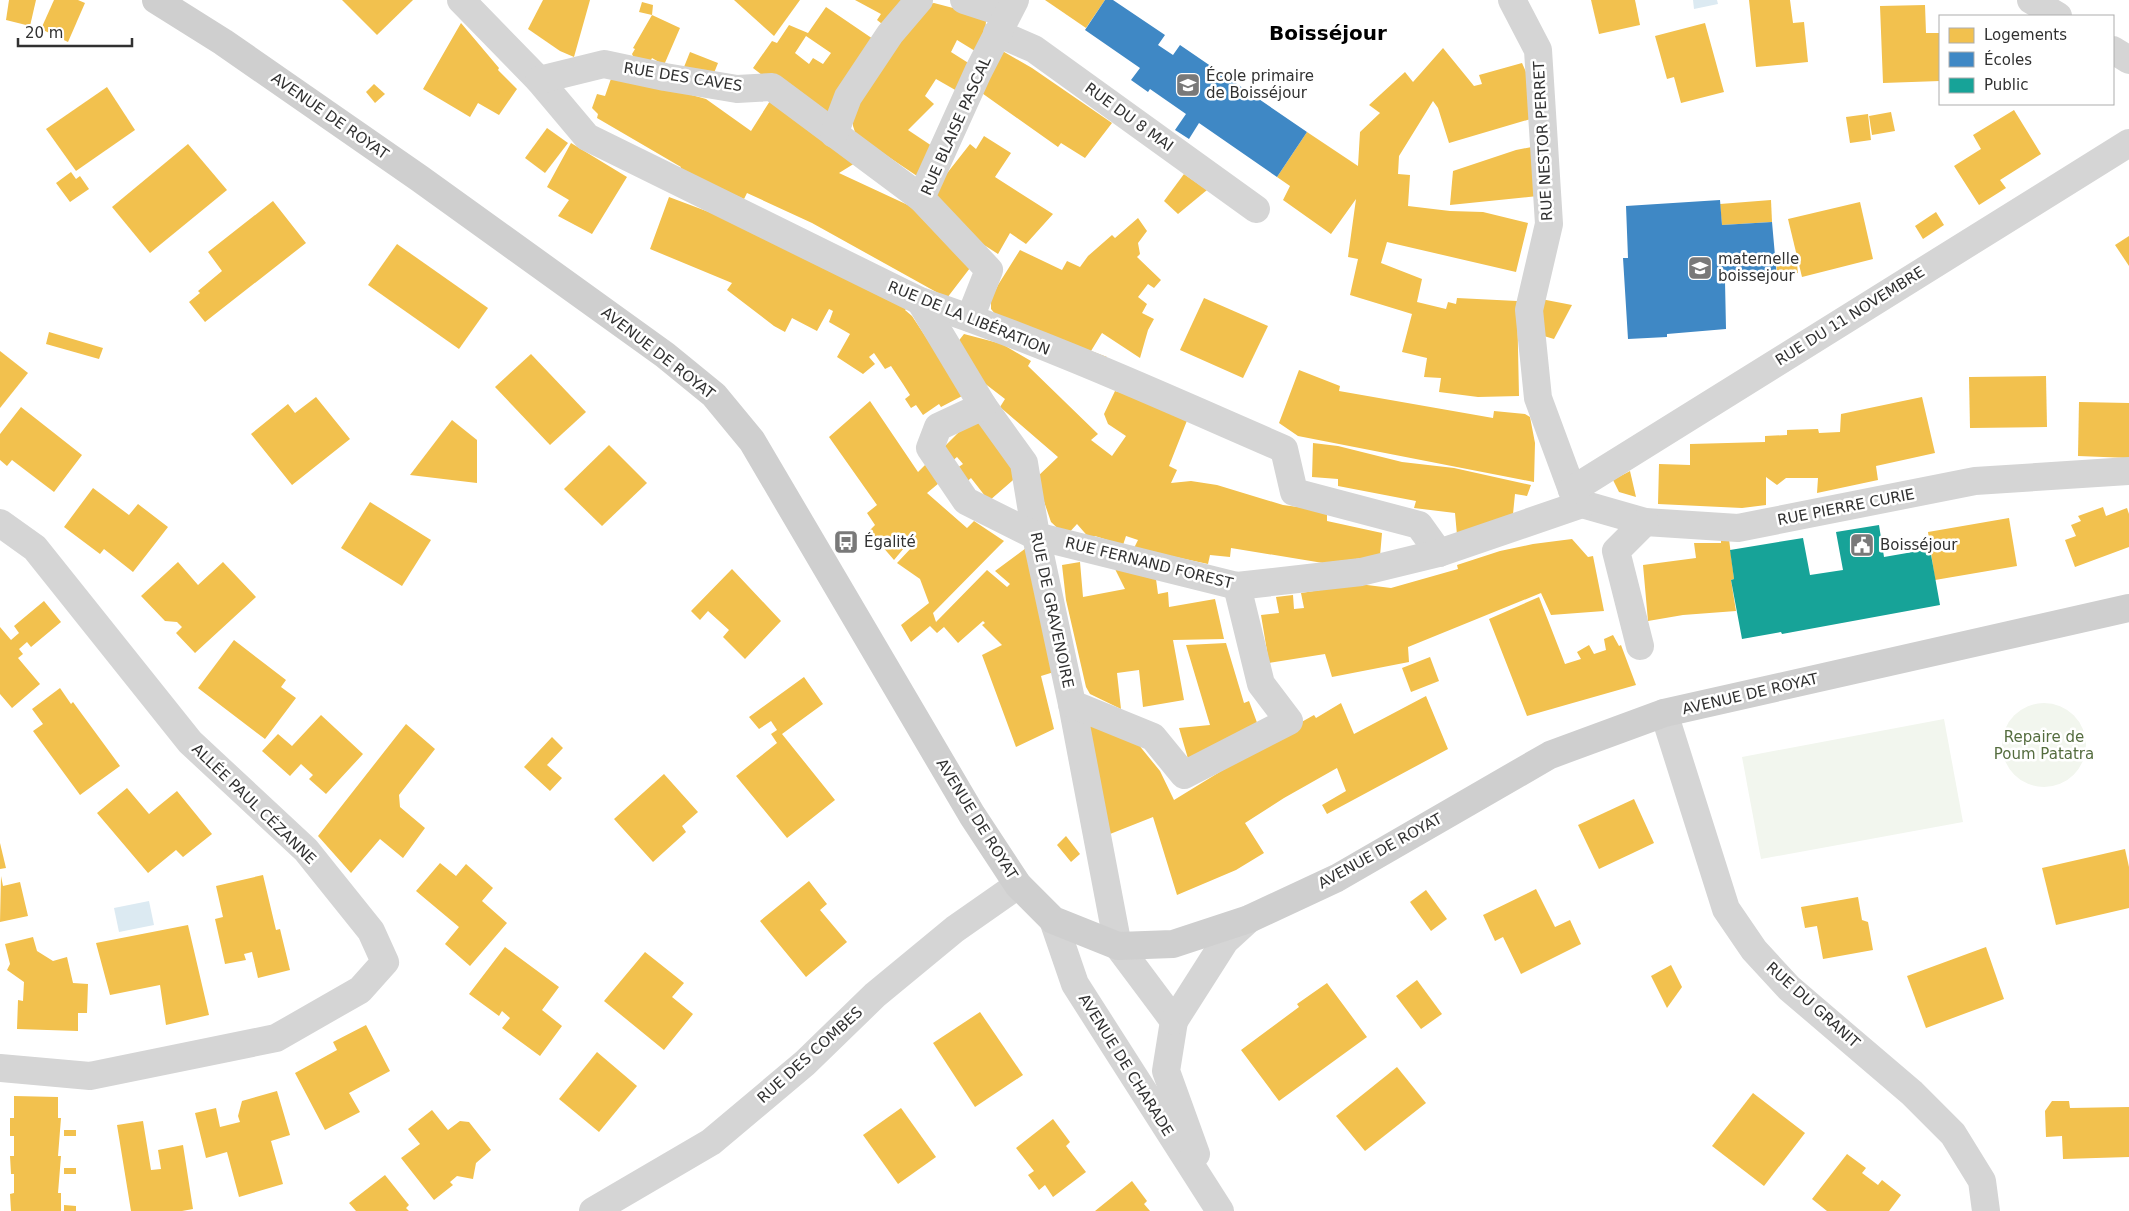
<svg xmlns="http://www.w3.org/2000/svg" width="2129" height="1211" viewBox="0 0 2129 1211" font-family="'DejaVu Sans',sans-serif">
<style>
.green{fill:#f2f6ee}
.water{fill:#dceaf2}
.homes{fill:#f2c14e;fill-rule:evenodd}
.schools{fill:#3f88c5}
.public{fill:#17a398}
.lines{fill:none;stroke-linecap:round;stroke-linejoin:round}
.minor{stroke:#d5d5d5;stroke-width:28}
.tertiary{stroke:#d5d5d5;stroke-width:28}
.secondary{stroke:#cfcfcf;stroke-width:28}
.labels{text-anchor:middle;stroke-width:5;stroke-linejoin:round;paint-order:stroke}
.poi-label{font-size:15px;fill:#313131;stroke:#fff;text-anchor:start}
.street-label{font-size:15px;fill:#313131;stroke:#fff}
.park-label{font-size:15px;fill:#556d3f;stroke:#fff}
.district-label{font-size:20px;font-weight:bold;fill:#000;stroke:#fff}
</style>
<rect width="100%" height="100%" fill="#fff"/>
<g class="green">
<circle cx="2044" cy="745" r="42"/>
<polygon points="1944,719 1963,822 1761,859 1742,757"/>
</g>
<g class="water">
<polygon points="1693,0 1717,0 1718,4 1694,9"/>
<polygon points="149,901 154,925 119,932 114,908"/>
</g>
<g class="homes">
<polygon points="9,0 36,0 30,26 6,20"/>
<polygon points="54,0 78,0 85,3 68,42 41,29"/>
<polygon points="342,0 413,0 377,35"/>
<polygon points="543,0 590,0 574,57 560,51 528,29"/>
<polygon points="734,0 800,0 774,36"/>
<polygon points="855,0 908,0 886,27 877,20 881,14"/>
<polygon points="1045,0 1105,0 1086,28"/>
<polygon points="1591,0 1635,0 1640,25 1599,34"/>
<polygon points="1749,0 1790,0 1793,23 1804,22 1808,62 1756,67"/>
<polygon points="642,2 653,5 652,15 639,12"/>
<polygon points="934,3 976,14 986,21 985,34 975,51 957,40 951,52 970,64 957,91 936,79 925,96 934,104 908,130 935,148 917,176 856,135 853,126 852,103 925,5"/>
<polygon points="1925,5 1926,33 1940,33 1940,81 1883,83 1880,6"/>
<path d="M 826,7 L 876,41 L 829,126 L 753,68 L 772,41 L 777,43 L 789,25 L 808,33 ZM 806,36 L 831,53 L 823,64 L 813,58 L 809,64 L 795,53 Z"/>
<polygon points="652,15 680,28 664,65 652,58 649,64 635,60 632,54 635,49 633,48"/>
<polygon points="461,23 499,68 498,70 517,89 499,115 478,103 470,117 423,89"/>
<polygon points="1705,23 1724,92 1681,103 1674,77 1667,79 1655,36"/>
<polygon points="1443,48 1474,86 1482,84 1479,75 1522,63 1526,72 1534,118 1449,143 1438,108 1433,101 1399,156 1398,174 1410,175 1408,206 1450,211 1483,212 1528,223 1516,272 1387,242 1381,263 1422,279 1417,302 1446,309 1448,302 1456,304 1457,298 1517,301 1519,396 1478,397 1439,392 1441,378 1424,377 1427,358 1402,352 1412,314 1350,295 1358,259 1348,257 1356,199 1331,234 1283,200 1290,186 1277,177 1307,132 1358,166 1360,132 1380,113 1369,105 1405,72 1413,82"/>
<polygon points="999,49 1032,68 1112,123 1085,158 1061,143 1058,147 979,91"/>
<polygon points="690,52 718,63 712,78 684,67"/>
<polygon points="613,73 706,99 751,131 775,93 860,160 839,173 910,206 970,268 947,298 812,223 747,193 744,199 680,170 681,167 597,118 598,114 592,108 597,94 605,96"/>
<polygon points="374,84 385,94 375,103 366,92"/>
<polygon points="107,87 135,130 76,171 46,129"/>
<polygon points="2014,110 2041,154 2000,180 2006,188 1979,205 1954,166 1981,149 1973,135"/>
<polygon points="1891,112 1895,131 1872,135 1869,116"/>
<polygon points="1868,114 1871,140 1850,143 1846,117"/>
<polygon points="547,128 568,143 545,173 525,158"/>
<polygon points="984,136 1011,153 995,177 1053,214 1026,244 1010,233 998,254 981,243 934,200 937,186 970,144 976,149"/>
<polygon points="571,143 627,177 592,234 558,216 569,200 547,187"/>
<polygon points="188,144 227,190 150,253 112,207"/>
<polygon points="1537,146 1538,196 1450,205 1453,171 1516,150"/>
<polygon points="71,172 76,179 80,176 89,189 70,202 56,183"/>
<polygon points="1184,174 1207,190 1178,214 1164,201"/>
<polygon points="669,197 765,233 909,306 905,310 912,316 964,395 941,407 939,404 923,415 916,405 911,408 905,399 910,395 903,384 891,366 885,369 874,353 869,357 875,364 863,374 837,357 850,334 829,322 833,311 829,309 817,331 792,318 785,332 774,326 727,290 732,283 650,249"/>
<polygon points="1771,200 1772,222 1722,225 1720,204"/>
<polygon points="273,201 306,243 205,322 189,302 200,293 198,291 222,271 208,252"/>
<polygon points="1860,202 1873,259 1802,277 1788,219"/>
<polygon points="1936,212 1944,225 1923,239 1915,226"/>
<polygon points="1138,218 1147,231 1138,243 1140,254 1137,257 1161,280 1154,288 1148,284 1138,297 1147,304 1142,313 1154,319 1148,330 1140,358 1102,333 1091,351 1107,357 1104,365 996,315 991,309 991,300 998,285 1020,250 1062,270 1067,261 1080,267 1088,256 1112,235 1115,238"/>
<polygon points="2129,236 2129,266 2115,245"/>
<polygon points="397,244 488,308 459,349 368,285"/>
<polygon points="1796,256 1798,273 1777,275 1776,258"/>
<polygon points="1204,298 1268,326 1243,378 1180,350"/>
<polygon points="1541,299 1572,305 1554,339 1537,334"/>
<polygon points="49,332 103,348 99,359 46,344"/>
<polygon points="964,334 1002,344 1031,361 1028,366 1098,434 1091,440 1112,456 1126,436 1108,424 1104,414 1115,391 1190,413 1169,466 1177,470 1171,483 1191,481 1217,485 1283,505 1327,511 1327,521 1382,533 1380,556 1323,563 1231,548 1230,557 1210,555 1208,564 1134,548 1138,540 1126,536 1123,545 1095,536 1091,540 1077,524 1066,536 1051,522 1036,478 1058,457 1000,407 1005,399 966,369 953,348"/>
<polygon points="0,351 28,373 0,408"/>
<polygon points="531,354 586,412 550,445 495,387"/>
<polygon points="1299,370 1340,386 1339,391 1493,418 1494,411 1525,414 1530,417 1535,443 1534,482 1298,436 1279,423"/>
<polygon points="2046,376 2047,427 1970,428 1969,377"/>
<polygon points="316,397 350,439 292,485 251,434 288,404 295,413"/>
<polygon points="1922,397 1935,453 1876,466 1878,480 1817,493 1818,478 1786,478 1777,485 1766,477 1766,505 1742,508 1658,504 1659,464 1690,465 1690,444 1765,442 1765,436 1787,435 1787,430 1818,429 1819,433 1840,432 1841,414"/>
<polygon points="870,401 918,472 930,460 945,478 927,493 967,528 974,521 1004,541 933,613 936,622 987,570 1007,587 1010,584 995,571 1026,548 1054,672 1041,676 1054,729 1016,747 982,655 1002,645 982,625 985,623 983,621 958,643 944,627 937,633 930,626 911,642 901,625 929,603 920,579 897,563 913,546 909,542 894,560 869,531 875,525 867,513 877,505 829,437"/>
<polygon points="2079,402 2129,403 2129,458 2078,456"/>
<polygon points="21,407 82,455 54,492 12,460 7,466 0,460 0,434"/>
<polygon points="976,415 1019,475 989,501 971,478 964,484 954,470 963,464 957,457 951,462 940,451"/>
<polygon points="452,420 477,440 477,483 410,475"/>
<polygon points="1313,443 1338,446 1402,462 1454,468 1531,485 1527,496 1515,494 1513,514 1457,535 1455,513 1414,508 1416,501 1338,486 1338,479 1312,477"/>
<polygon points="609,445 647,483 602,526 564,489"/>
<polygon points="1630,471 1636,497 1619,492 1613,480"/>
<polygon points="93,488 129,515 138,504 168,527 133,572 104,549 100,554 64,527"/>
<polygon points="370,502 431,540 402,586 341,548"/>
<polygon points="2103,507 2106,516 2127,508 2129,514 2129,547 2075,567 2065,540 2076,536 2071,525 2081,521 2078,516"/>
<polygon points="2009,518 2017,566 1935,580 1928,532"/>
<polygon points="1572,539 1588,557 1593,556 1604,611 1551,615 1541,593 1408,647 1409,662 1332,677 1325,654 1269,663 1261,615 1279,613 1276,597 1293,595 1294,609 1304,608 1301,593 1359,584 1391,588 1458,569 1457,565 1500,551 1533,544"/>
<polygon points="1729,539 1734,579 1731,580 1736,611 1683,615 1648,621 1643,565 1696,558 1694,543 1721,543 1721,540"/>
<polygon points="178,562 198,585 223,562 256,597 195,653 176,633 182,627 177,622 165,621 141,596"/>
<polygon points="1080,562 1083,597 1125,589 1115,569 1156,579 1158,594 1168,592 1169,607 1215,599 1224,639 1173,640 1184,700 1143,707 1139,670 1117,673 1121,709 1090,694 1086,687 1066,600 1062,565"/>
<polygon points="732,569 781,621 745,659 723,637 729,630 708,611 700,620 691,611"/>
<polygon points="1539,597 1565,664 1581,659 1577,652 1589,645 1594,654 1606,650 1604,639 1613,635 1619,646 1621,645 1636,685 1527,716 1489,619"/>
<polygon points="44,601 61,622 31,647 27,642 19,649 23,654 18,658 40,684 12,708 0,694 0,627 11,640 19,633 14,626"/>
<polygon points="234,640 286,680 281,687 296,698 265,739 198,688"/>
<polygon points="1226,643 1244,703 1249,701 1259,728 1189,762 1179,728 1210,725 1186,645"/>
<polygon points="1430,657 1439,681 1411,692 1402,668"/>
<polygon points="804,677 823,704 782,734 835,800 787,838 736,776 777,743 771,734 777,730 771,721 759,729 749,717"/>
<polygon points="60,688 71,704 73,702 120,766 80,795 33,731 43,724 32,709"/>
<polygon points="1426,696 1448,749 1327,814 1322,805 1346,791 1337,768 1284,798 1245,823 1264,853 1236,870 1177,895 1153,817 1105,836 1082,728 1107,723 1138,744 1160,771 1174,800 1298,724 1314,715 1316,718 1341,703 1354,734"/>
<polygon points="321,715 363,754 326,794 309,779 313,775 301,764 290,776 262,751 278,734 292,746"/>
<polygon points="406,724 435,749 399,795 400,807 425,828 403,858 380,839 351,873 318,836"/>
<polygon points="552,737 563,748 547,765 562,778 550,791 524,767"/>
<polygon points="664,774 698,812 682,826 686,832 653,862 614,819"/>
<polygon points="127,788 149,814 177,791 212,834 183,857 176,850 148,873 97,813"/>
<polygon points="1634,799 1654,843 1599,869 1578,825"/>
<polygon points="1066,836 1080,854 1071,862 1057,845"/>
<polygon points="0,843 6,868 0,869"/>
<polygon points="2125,849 2129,867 2129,908 2056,925 2042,868"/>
<polygon points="440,863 456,876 466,864 493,888 482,901 507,923 470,966 445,944 459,927 416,891"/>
<polygon points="263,875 276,930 280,929 290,970 258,978 252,952 244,954 246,960 225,964 215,919 223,917 216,886"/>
<polygon points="1,876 3,886 20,882 28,916 0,922"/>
<polygon points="809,881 827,904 820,910 847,942 806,977 760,921"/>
<polygon points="1536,889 1555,927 1570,920 1581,944 1521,974 1503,937 1495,941 1483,915"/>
<polygon points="1426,890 1447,919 1431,931 1410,902"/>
<polygon points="1858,897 1862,920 1868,922 1873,950 1823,959 1817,926 1805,928 1801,907"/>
<polygon points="188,925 209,1015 166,1025 160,985 110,995 96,943"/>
<polygon points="33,937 37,951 53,961 67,957 73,983 88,984 87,1013 78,1013 78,1031 17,1029 18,1000 23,1001 24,982 7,970 10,964 5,944"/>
<polygon points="505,947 559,987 542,1010 562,1026 540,1056 502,1028 510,1018 502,1011 499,1016 469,994"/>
<polygon points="1986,947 2004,999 1926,1028 1907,976"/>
<polygon points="645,952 684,983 672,997 693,1014 664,1050 604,1001"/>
<polygon points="1671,965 1682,987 1667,1008 1651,976"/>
<polygon points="1417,980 1442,1014 1421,1029 1396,996"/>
<polygon points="1327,983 1367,1037 1279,1101 1241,1050 1299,1007 1297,1004"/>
<polygon points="980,1012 1023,1075 975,1107 933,1043"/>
<polygon points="366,1025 390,1071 349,1093 360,1112 325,1130 295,1073 337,1050 333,1042"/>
<polygon points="597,1052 637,1086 599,1132 559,1099"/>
<polygon points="1397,1067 1426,1103 1365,1151 1336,1116"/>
<polygon points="277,1091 290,1135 271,1141 283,1184 239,1197 227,1152 206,1158 195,1113 216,1108 220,1127 240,1122 238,1116 242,1101"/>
<polygon points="1753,1093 1805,1133 1764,1186 1712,1146"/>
<polygon points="14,1096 58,1097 58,1118 61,1118 58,1156 61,1156 58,1193 61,1193 61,1211 11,1211 10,1194 14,1193 14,1174 11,1174 10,1156 14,1156 14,1136 10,1136 10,1118 14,1118"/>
<polygon points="2052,1101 2069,1101 2070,1108 2129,1107 2129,1157 2063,1159 2062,1136 2046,1137 2045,1111"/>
<polygon points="901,1108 936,1157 898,1184 863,1135"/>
<polygon points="432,1110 448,1130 460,1121 469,1122 491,1150 476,1163 473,1179 457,1176 450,1182 453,1185 434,1200 401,1158 420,1144 408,1129"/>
<polygon points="1053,1119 1070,1142 1066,1146 1086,1172 1053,1197 1045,1185 1039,1190 1028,1175 1034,1171 1016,1148"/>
<polygon points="143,1121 151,1170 161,1169 158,1150 183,1145 193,1209 182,1211 131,1211 117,1125"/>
<rect x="64" y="1130" width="12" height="6"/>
<polygon points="1847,1154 1866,1168 1862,1173 1878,1185 1882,1180 1901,1195 1889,1211 1827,1211 1812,1199"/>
<rect x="64" y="1168" width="12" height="6"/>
<polygon points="385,1175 409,1205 406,1208 409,1211 356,1211 349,1203"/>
<polygon points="1132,1181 1147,1201 1144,1204 1150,1211 1095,1211"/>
<polygon points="64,1205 76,1206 76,1211 64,1211"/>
</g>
<g class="schools">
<polygon points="1105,0 1113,0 1165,35 1158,45 1173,55 1180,45 1307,132 1277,177 1199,123 1189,139 1175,130 1186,114 1150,89 1148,92 1131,80 1140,68 1085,30"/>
<polygon points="1720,200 1722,225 1772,222 1777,278 1725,281 1726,329 1667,334 1667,337 1628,339 1623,258 1628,258 1626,206"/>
</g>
<polygon class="public" points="1879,525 1884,557 1930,549 1940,605 1782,634 1781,632 1742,639 1731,580 1734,579 1730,550 1803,538 1810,575 1843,570 1836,532"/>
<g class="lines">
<g class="minor">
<path d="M 461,0 L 539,80 L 587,137 L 920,301 C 1044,342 1164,397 1284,449 L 1294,492 L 1419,525 L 1439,553"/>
<polyline points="964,0 1007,14"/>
<polyline points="1512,0 1538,50 1549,224 1529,310 1538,398 1572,490 1582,504 1645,522 1738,528 1975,481 2129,471"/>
<polyline points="2031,0 2058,16"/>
<polyline points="997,33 1034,49 1256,209"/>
<polyline points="2113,50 2129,60"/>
<polyline points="539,80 604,64 665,77 737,89 772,87 921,198"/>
<polyline points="834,134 848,97 890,34 919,0"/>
<polyline points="920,301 983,406 1024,463 1036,536 1072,704 1118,946"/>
<polyline points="970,318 989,270 921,198 978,72 1015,0"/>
<polyline points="983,406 938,427 930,448 966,501 1036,536 1237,586 1361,572 1439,553 1582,504"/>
<polyline points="1572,490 2129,143"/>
<polyline points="0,523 35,548 190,742 306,850 371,931 385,962 360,990 276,1038 90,1076 0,1068"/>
<polyline points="1640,646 1616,551 1645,522"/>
<polyline points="1072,704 1153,737 1184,775 1289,721 1261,684 1237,586"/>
<polyline points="1664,713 1726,909 1754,950 1789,988 1912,1093 1953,1134 1982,1181 1986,1211"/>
<polyline points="593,1211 711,1142 805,1063 875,995 955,929 1018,885"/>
</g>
<g class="tertiary">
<polyline points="1053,920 1075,984 1220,1211"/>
<polyline points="1118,946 1174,1021 1166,1071 1196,1154"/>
<polyline points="1174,1021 1225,941 1249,919"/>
</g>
<polyline class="secondary" points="156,0 223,42 419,178 665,355 714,395 752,441 972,815 1018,885 1053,920 1118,946 1173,944 1249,919 1337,878 1550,755 1664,713 2129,608"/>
</g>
<defs>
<symbol id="school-square" viewBox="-11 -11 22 22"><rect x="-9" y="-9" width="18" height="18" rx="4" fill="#797979" stroke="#fff"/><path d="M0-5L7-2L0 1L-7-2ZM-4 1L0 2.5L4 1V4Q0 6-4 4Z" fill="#fff"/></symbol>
<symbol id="bus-square" viewBox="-11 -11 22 22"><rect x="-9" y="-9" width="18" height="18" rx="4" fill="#797979" stroke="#fff"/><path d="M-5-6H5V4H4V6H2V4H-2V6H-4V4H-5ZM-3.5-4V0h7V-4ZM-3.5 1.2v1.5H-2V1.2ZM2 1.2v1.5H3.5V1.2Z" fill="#fff"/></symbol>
<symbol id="civic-square" viewBox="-11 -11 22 22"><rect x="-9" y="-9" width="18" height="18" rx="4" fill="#797979" stroke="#fff"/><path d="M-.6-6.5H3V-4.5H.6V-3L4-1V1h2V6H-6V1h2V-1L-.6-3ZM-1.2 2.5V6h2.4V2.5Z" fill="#fff"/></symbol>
</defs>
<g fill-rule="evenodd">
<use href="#school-square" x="1174" y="71" width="28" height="28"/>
<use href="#school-square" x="1686" y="254" width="28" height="28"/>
<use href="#bus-square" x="832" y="528" width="28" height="28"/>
<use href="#civic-square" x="1848" y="531" width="28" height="28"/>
</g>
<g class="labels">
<g class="poi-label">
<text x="1206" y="81">École primaire<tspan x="1206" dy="17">de Boisséjour</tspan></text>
<text x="1718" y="264">maternelle<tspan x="1718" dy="17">boissejour</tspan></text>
<text x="864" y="547">Égalité</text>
<text x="1880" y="550">Boisséjour</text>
</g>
<g class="street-label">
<text transform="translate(683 77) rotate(9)" y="5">RUE DES CAVES</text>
<text transform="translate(330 116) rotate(35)" y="5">AVENUE DE ROYAT</text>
<text transform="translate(1129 117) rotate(36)" y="5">RUE DU 8 MAI</text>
<text transform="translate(956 126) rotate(-66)" y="5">RUE BLAISE PASCAL</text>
<text transform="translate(1543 141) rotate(-93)" y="5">RUE NESTOR PERRET</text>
<text transform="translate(1850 316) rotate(-32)" y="5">RUE DU 11 NOVEMBRE</text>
<text transform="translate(969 318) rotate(22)" y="5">RUE DE LA LIBÉRATION</text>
<text transform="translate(658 353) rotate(38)" y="5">AVENUE DE ROYAT</text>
<text transform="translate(1846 507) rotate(-11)" y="5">RUE PIERRE CURIE</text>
<text transform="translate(1149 563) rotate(14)" y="5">RUE FERNAND FOREST</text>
<text transform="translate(1052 610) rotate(78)" y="5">RUE DE GRAVENOIRE</text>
<text transform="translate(1750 694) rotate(-13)" y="5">AVENUE DE ROYAT</text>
<text transform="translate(254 804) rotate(44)" y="5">ALLÉE PAUL CÉZANNE</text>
<text transform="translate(977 819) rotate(58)" y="5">AVENUE DE ROYAT</text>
<text transform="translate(1380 851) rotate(-29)" y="5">AVENUE DE ROYAT</text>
<text transform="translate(1813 1005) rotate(42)" y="5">RUE DU GRANIT</text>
<text transform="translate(810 1055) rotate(-42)" y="5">RUE DES COMBES</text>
<text transform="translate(1126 1065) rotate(58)" y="5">AVENUE DE CHARADE</text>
</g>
<g class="park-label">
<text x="2044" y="742">Repaire de<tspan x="2044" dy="17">Poum Patatra</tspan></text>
</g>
<g class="district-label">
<text x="1328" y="40">Boisséjour</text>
</g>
</g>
<rect x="1939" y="15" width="175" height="90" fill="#ffffff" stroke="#adadad"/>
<rect x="1949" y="28" width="25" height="15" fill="#f2c14e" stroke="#adadad"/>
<text x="1984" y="40" font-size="15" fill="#313131">Logements</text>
<rect x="1949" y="52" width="25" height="15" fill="#3f88c5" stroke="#adadad"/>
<text x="1984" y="65" font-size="15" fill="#313131">Écoles</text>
<rect x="1949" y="78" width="25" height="15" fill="#17a398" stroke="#adadad"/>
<text x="1984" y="90" font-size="15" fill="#313131">Public</text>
<path d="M18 38v8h114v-8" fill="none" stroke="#313131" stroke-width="2.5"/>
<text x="25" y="38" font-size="15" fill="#313131" stroke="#ffffff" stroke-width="4" paint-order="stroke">20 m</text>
</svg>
